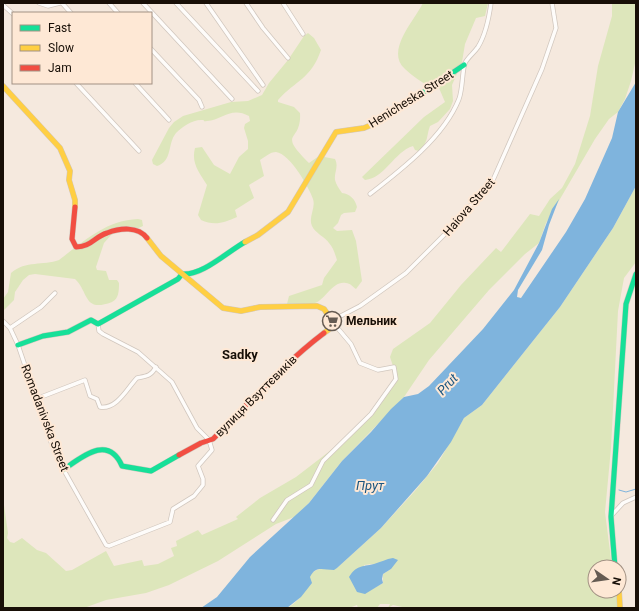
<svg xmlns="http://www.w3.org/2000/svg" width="639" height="611" viewBox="0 0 639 611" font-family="Roboto,sans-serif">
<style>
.green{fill:#dde6bb;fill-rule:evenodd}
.water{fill:#7fb4dd}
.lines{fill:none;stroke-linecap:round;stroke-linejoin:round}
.stream{stroke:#7fb4dd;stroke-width:1}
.street-casing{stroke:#d1c7be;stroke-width:5}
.fast-casing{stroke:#d1c7be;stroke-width:6}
.slow-casing{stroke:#d1c7be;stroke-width:6}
.jam-casing{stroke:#d1c7be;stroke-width:6}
.street{stroke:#fefcfa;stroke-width:3.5}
.fast{stroke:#16e098;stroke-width:5}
.slow{stroke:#ffcf43;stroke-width:5}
.jam{stroke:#f24e42;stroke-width:5}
.labels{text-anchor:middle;stroke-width:4;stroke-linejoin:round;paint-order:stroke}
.street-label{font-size:12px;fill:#180f07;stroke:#fee8d5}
.poi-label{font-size:12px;font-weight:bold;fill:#180f07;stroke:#fee8d5;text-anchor:start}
.neighbourhood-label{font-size:13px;font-weight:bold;fill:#180f07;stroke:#fee8d5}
.water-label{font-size:13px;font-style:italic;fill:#1c5680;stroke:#fee8d5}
</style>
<rect width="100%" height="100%" fill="#f5e9de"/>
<g class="green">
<path d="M 423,3 L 488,3 L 485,16 L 476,18 L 465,44 L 462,62 L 452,85 L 453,101 L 450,109 L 438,122 L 430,126 C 426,137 429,141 419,151 L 415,150 L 413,146 C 394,152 385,178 365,180 L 362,177 L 424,117 L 445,102 L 439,88 L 432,89 C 423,82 413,77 405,69 C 385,51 414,21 423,3 Z"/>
<polygon points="612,3 636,3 636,59 631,81 625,99 618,112 609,119 595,139 546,223 539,243 525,254 489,290 429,360 404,397 342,461 309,503 294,517 276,524 218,561 169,585 146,593 106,600 84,608 3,608 3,498 8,533 7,538 10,542 14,543 22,538 37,550 46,553 66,571 72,570 106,551 114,566 142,560 144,566 158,564 174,556 171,548 177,546 176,541 198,530 202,535 238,519 236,517 260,498 296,477 348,437 361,425 378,403 394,379 395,372 390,357 393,349 430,323 461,285 496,248 501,252 530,214 539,216 550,199 562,188 575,164 590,116 598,66 612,16"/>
<path d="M 308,33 L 314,38 L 321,50 C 311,79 296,80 278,100 L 278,102 L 294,107 L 300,113 C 302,144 276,130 309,163 L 319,156 L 335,159 C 339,167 334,172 335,180 C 336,184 339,189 342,193 C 350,194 355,199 357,207 L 355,212 L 344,213 L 341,215 L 338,223 L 333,228 L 337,231 L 352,230 L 356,241 L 362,281 L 356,289 C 353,287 350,283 346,283 C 333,280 326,299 315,303 C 307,306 296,304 287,304 L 289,296 L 322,285 L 324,278 L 337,260 C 335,254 333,247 329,243 C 325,237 315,233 312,226 C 308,217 316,208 313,199 C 309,187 290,154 276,152 C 270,152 265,157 260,160 L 264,176 L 249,185 L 254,198 L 235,210 L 237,217 C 224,223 214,226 201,220 L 198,215 L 207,185 C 199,172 191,163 195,148 L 202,147 L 214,165 L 230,174 L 239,157 L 248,149 L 248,141 L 244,128 L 245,124 L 250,121 L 249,116 C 231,106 222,120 207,121 C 201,122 207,120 201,120 C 192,120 182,127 176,133 C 167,144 173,161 157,166 L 153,164 L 152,160 L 169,128 L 174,122 L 183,116 L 231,102 L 248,101 L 262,95 L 269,83 L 288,60 L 304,36 Z"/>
<path d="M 636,186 L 636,262 L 624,278 L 618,311 L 611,448 L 605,512 L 612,567 L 595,567 L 595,591 L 616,591 L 618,608 L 407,608 L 393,605 L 388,608 L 390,604 L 380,604 L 377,608 L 358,608 L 357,605 L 349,608 L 287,608 C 300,601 308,589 310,575 C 320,565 325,571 337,568 L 381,528 L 414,492 L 438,463 L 464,418 L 482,405 L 560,307 L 613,228 ZM 372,564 L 391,569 L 383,574 L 383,583 L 365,593 L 364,565 Z"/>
<path d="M 138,219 L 142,220 L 143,226 L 134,230 L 121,230 L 111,235 L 104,243 L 96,267 L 97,270 L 106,271 L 109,280 L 117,280 L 119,283 C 119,290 119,299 112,302 C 83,313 89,292 75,279 L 35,274 L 29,275 L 23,280 L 15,292 L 14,300 L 3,311 L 3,299 L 8,292 L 11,273 C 26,260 43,266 59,260 C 83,242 106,220 138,219 Z"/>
</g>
<g class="water">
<path d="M 636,82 L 636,186 L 613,228 L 560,307 L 482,405 L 464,418 L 451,442 L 427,476 L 381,528 L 337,568 L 334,570 C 323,570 316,565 310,577 L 312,583 L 301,597 L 287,608 L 201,608 L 217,597 L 250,557 L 309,503 L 342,461 L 371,432 L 391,409 L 404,397 L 418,394 L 429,386 L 483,329 L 514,290 L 539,243 L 552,209 L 559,199 L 549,225 L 542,250 L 518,290 L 517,297 L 521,298 L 566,232 L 585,199 L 612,138 L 618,112 Z"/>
<path d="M 393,558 L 398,560 L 391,569 L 383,574 L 382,579 L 383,583 L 365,594 L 357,592 L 349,577 C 357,565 361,567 374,564 C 381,562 386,559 393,558 Z"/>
</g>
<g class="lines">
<polyline class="stream" points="619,490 626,492 636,489"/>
<defs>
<g id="street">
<polyline points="39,3 48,6 60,3"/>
<polyline points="62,3 71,13"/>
<polyline points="109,3 118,13"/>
<polyline points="143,3 232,99"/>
<polyline points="176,3 258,91"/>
<polyline points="206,3 263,85"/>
<polyline points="246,3 263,28 288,58"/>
<polyline points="283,3 303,34"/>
<polyline points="3,5 13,14"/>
<polyline points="151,49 199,100 202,107"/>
<polyline points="76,83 139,151"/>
<polyline points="135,83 169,120"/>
<path d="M 370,194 C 401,170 444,137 459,99 C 463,88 462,71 465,63 C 468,57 474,53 478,47 C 486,34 489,18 491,3"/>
<polyline points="333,320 360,306 406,273 452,227 493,180 542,69 556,28 552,3"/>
<polyline points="3,321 10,328 18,345 51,442 61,465 106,545 109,546 170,522 173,509 194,496 203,485 203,479 198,466 212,450 209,440 197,428 172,382 138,352 103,334 99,331 98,324"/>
<polyline points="10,328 41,307 55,293"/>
<path d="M 36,399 L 85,380 L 90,396 L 97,399 L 100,407 C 117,410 128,387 137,378 C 147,376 151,376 156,367"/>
<polyline points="611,516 623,503 636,497"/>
<polyline points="273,520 287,500 311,485 323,461 371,414 396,379 394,367 378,370 360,363 351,344 335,325"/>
</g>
<g id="fast">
<polyline points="415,98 464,65"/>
<path d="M 18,345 L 43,336 L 68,332 L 91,320 L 98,324 L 178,279 L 182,274 C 202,276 227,252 245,242"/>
<path d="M 63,470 C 82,457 108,434 122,466 L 151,471 L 179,455"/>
<polyline points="615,567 611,517 626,304 636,274"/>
</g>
<g id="slow">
<polyline points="3,86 60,148 70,171 69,180 75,200 75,207"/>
<polyline points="147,238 161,256 223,308 241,311 260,307 317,306 324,309 335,325 324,333"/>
<polyline points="245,242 258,235 288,212 336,132 364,128 378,122 415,98"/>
<polyline points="619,591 620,608"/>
</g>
<g id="jam">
<path d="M 75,207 L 72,239 L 76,247 C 91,247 94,237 107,233 C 120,228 138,226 147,238"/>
<path d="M 179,455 L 201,443 L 213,439 C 249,403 283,364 324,333"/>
</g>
</defs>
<use href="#street" class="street-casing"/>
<use href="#fast" class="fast-casing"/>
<use href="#slow" class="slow-casing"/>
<use href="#jam" class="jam-casing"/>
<use href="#street" class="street"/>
<use href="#fast" class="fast"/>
<use href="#slow" class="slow"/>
<use href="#jam" class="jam"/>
</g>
<defs>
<symbol id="supermarket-ring" viewBox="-11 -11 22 22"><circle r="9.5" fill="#fee8d5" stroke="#655b52" stroke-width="1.5"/><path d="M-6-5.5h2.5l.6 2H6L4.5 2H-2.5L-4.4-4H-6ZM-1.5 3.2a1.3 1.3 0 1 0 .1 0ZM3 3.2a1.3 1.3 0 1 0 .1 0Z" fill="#655b52"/></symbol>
</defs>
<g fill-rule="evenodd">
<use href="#supermarket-ring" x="321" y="310" width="22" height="22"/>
</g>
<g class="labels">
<g class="street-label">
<text transform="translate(411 99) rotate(-32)" y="4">Henicheska Street</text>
<text transform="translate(469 207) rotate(-49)" y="4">Haiova Street</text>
<text transform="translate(256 396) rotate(-45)" y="4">вулиця Взуттєвиків</text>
<text transform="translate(45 418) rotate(69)" y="4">Romadanivska Street</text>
</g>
<g class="poi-label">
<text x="346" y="325">Мельник</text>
</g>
<g class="neighbourhood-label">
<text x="240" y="359">Sadky</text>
</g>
<g class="water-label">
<text transform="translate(447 384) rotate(-47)" y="5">Prut</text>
<text x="370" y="490">Прут</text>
</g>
</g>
<rect width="639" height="611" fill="none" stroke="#180f07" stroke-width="8"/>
<rect x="12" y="12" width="140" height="72" fill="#fee8d5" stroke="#a29183"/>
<rect x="20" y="25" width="20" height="6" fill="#16e098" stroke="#a29183"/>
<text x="48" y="32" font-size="12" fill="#180f07">Fast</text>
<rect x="20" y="45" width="20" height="6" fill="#ffcf43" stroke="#a29183"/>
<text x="48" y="52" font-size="12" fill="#180f07">Slow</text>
<rect x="20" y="65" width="20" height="6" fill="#f24e42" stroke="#a29183"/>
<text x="48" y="72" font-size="12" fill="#180f07">Jam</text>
<g transform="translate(607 579) rotate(103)"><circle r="19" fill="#fee8d5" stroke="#a29183"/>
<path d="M0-3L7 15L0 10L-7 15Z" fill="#655b52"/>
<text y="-6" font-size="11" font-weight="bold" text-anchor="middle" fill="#180f07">N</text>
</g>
</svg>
